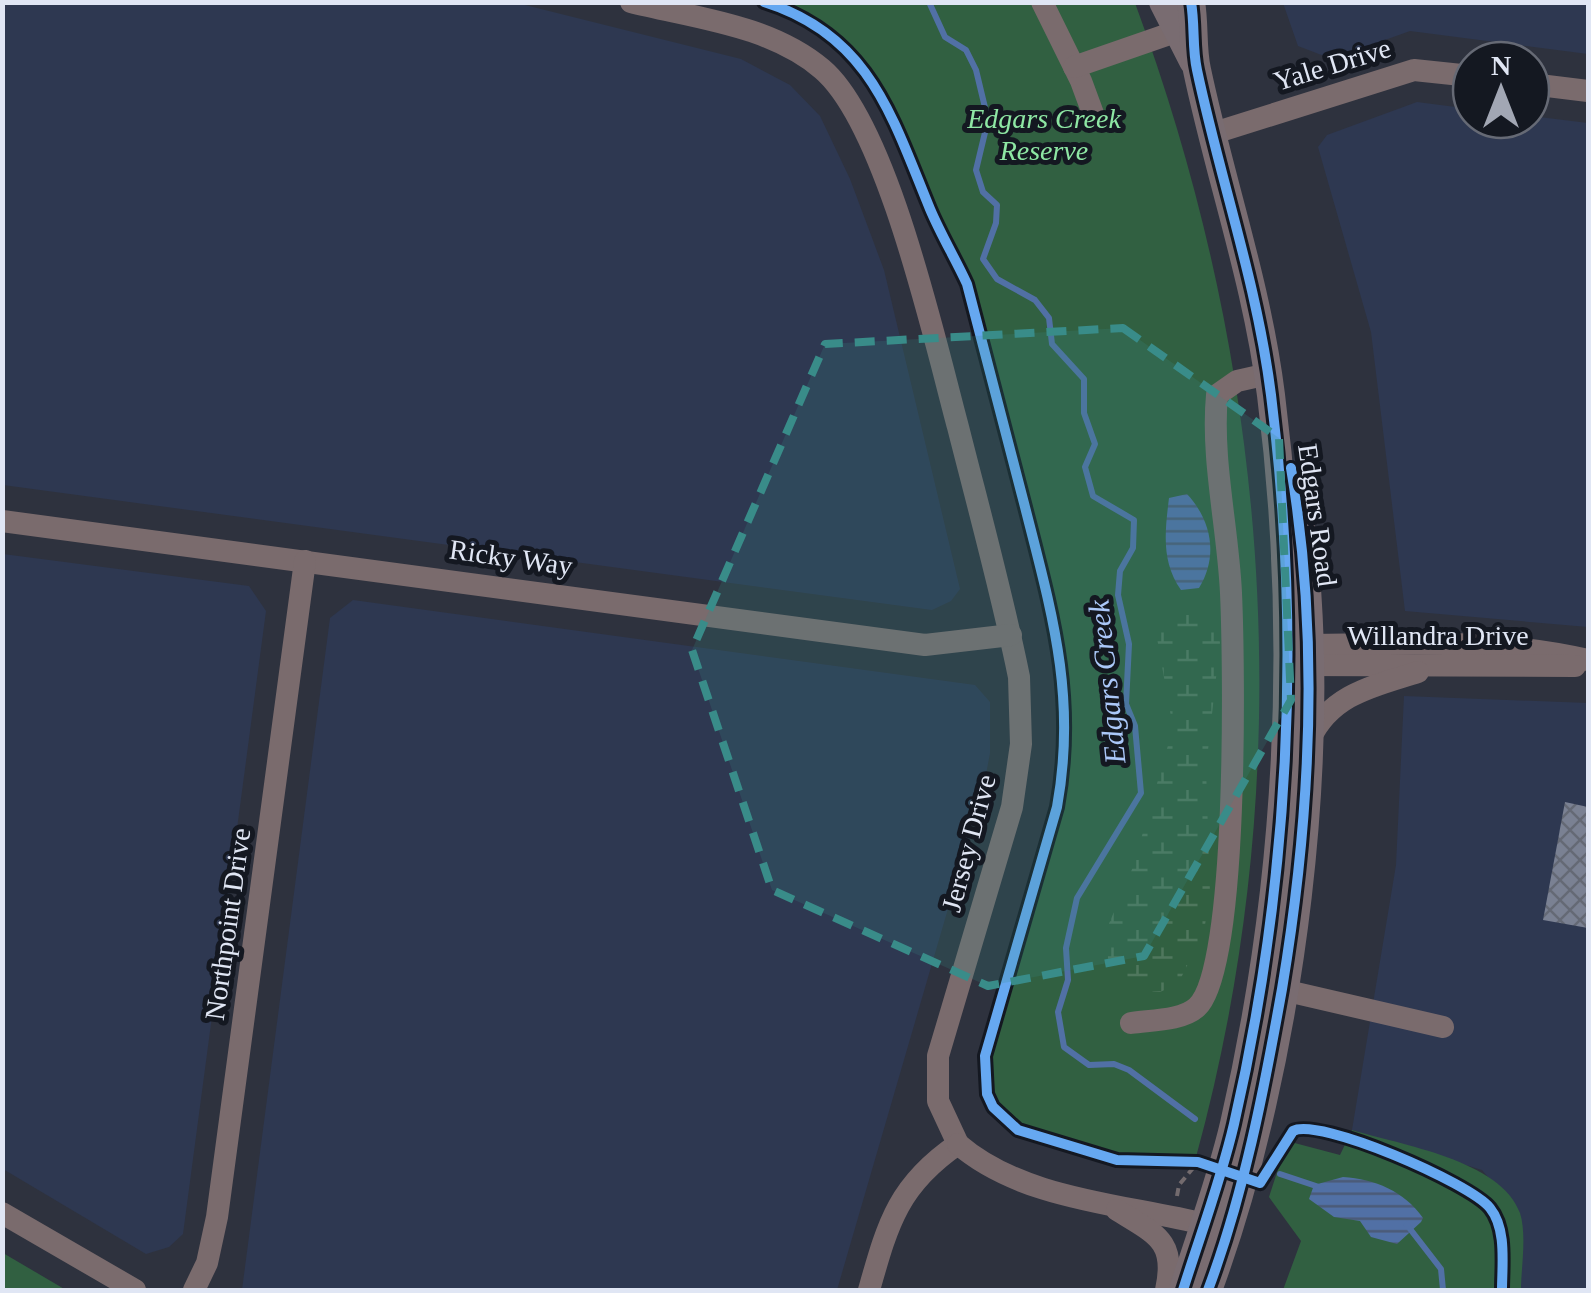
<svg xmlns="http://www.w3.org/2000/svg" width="1591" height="1293" viewBox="0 0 1591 1293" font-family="'Times New Roman',serif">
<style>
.built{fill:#2e3851}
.green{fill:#316041}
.wetland{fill:url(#wetland-marsh)}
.water{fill:url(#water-rules)}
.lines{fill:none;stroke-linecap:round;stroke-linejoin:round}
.stream{stroke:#5170a5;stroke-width:6}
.building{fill:url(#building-cross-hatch)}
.path{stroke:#736b6e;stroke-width:4;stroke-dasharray:8 5;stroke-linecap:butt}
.minor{stroke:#7a6b6d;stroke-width:22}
.major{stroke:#796c71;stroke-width:28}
.cycleway-casing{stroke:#141821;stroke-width:16}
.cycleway{stroke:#66a8f1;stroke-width:10}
.marked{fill:#398c89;fill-opacity:0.2;stroke:#398c89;stroke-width:8;stroke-dasharray:20 12;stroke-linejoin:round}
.labels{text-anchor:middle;stroke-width:10;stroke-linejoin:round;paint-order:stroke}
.street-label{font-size:28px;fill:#e0e6f4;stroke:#141821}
.park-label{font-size:28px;font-style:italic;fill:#8ee7a4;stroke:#141821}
.water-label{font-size:30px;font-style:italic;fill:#abc8f9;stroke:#141821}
</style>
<defs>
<pattern id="wetland-marsh" width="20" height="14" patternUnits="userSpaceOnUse" patternTransform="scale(2.5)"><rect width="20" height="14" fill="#316041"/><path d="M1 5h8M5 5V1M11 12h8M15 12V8" fill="none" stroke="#4f775d"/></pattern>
<pattern id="water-rules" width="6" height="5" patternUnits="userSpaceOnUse" patternTransform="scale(2.5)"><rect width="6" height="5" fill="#5170a5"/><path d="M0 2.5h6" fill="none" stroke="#4a5a77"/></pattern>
<pattern id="building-cross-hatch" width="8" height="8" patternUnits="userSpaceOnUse" patternTransform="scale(2.5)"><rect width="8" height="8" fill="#7a8193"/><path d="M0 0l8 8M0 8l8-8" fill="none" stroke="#646975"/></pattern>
</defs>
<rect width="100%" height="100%" fill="#2e323e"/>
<g class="built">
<polygon points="3,2 517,3 741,59 790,85 820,116 850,179 884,270 960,589 951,601 932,610 3,485"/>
<polygon points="1283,3 1588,3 1588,54 1410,31 1332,59 1298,46"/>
<polygon points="1417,102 1471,109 1471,120 1531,120 1531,116 1588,123 1588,627 1405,611 1371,332 1318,147 1327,135"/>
<polygon points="3,554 249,586 266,611 183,1234 169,1247 146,1254 3,1169"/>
<polygon points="353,600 975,685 990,702 990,753 984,785 837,1290 242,1290 330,618"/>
<polygon points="1404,696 1588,703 1588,1290 1521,1290 1520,1214 1482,1170 1352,1130 1396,865"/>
</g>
<g class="green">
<path d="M 779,3 L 1135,3 C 1272,373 1301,774 1196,1157 C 1123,1158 976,1154 990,1051 L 1063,801 L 1071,739 L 1070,698 L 1059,620 L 967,273 L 951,249 C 910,158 887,37 779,3 Z"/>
<path d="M 1352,1130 C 1401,1145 1501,1160 1520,1213 C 1527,1235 1521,1268 1521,1290 L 1283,1290 L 1301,1241 L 1269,1197 L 1287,1141 L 1340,1155 Z"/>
<polygon points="2,1253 3,1253 66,1290 3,1290"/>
</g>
<polygon class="wetland" points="1177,608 1202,611 1220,642 1206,768 1210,894 1204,931 1178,984 1160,992 1132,990 1108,963 1108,926 1133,867 1173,728 1157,638"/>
<g class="water">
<path d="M 1187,494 C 1211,520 1219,555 1199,588 L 1181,590 C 1161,562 1165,531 1169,498 Z"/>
<path d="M 1343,1177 C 1375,1179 1404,1191 1423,1218 L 1421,1222 L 1397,1244 L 1371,1237 L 1360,1221 L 1334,1217 L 1309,1199 L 1314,1185 Z"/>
</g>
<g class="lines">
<g class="stream">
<polyline points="929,2 945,37 966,50 976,70 988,120 976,170 983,192 997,205 996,223 983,259 997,279 1035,300 1049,318 1052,344 1084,379 1084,413 1095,444 1085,467 1093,496 1134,520 1133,548 1120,571 1118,595 1129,644 1126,704 1135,726 1141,793 1077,898 1066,948 1068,980 1058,1012 1064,1047 1089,1065 1114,1064 1129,1070 1195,1119"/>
<polyline points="1280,1174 1322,1188"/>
<polyline points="1407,1225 1441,1269 1443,1290"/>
</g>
</g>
<polygon class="building" points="1565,802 1588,807 1588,928 1543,920"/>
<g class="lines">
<polyline class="path" points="1177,1196 1179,1185 1198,1162"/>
<g class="minor">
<path d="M 631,2 C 695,18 770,25 822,69 C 887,124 935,342 958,427 C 979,510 1002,593 1019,677 L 1021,744 L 1012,807 L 938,1056 L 938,1101 L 958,1144 C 898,1185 888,1223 869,1290"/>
<polyline points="1042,2 1081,81 1095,119"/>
<polyline points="1074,67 1175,32"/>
<polyline points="1531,84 1588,91"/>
<polyline points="1214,133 1414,70 1471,76"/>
<polyline points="2,521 925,645 1011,635"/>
<path d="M 1295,645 C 1395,645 1490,637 1588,660"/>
<polyline points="1292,665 1575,666"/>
<path d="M 1310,739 C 1331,694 1374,686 1418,672"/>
<polyline points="1270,987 1443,1027"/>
<path d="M 1131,1023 C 1150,1020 1182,1021 1197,1007 C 1239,969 1234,660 1231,593 C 1228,528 1211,459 1217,395 L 1237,381 L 1268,374"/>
<path d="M 958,1144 C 1023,1200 1123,1204 1204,1224 L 1215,1234"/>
<path d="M 1117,1210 C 1155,1234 1177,1240 1166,1290"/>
<polyline points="2,1213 135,1290"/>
<polyline points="194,1290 207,1263 217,1217 305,561"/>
</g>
<g class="major">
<polyline points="1163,2 1193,61"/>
<path d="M 1183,1290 C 1200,1236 1221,1180 1234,1124 C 1289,885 1302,638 1271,395 C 1257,283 1220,179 1197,70 C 1192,48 1195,25 1191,2"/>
<path d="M 1208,1290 C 1291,1066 1335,730 1296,494"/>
</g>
<defs>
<g id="cycleway">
<path d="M 764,2 C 870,35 892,117 930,209 C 941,235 955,258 967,284 C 986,358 1006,432 1025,507 C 1052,613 1077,697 1057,807 L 985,1056 L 987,1094 L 993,1107 L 1018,1130 L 1117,1160 L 1198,1162 L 1260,1183 L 1293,1131 C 1319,1117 1470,1183 1490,1208 C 1507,1229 1502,1265 1502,1290"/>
<path d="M 1183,1290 C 1200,1236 1221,1180 1234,1124 C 1289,885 1302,638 1271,395 C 1257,283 1220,179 1197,70 C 1192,48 1195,25 1191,2"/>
<path d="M 1208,1290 C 1244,1194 1264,1090 1282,989 C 1311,816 1320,641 1291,468"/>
</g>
</defs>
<use href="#cycleway" class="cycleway-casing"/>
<use href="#cycleway" class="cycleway"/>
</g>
<path class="marked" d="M 1123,328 L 1279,438 L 1291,700 L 1144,956 L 988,986 L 772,890 L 692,650 L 825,344 Z"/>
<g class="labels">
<g class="street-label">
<text transform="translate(1332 64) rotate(-17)" y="10">Yale Drive</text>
<text transform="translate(1318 515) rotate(82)" y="10">Edgars Road</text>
<text transform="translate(511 557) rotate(8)" y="10">Ricky Way</text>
<text x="1438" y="645">Willandra Drive</text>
<text transform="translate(968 843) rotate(-75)" y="10">Jersey Drive</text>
<text transform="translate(227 924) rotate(-82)" y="10">Northpoint Drive</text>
</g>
<g class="park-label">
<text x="1044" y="128">Edgars Creek<tspan x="1044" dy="32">Reserve</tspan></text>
</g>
<g class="water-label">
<text transform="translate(1107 682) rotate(-96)" y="10">Edgars Creek</text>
</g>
</g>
<rect width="1591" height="1293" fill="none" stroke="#e0e6f4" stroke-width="10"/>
<g transform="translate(1501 90)"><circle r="48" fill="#141821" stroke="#666a75" stroke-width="2.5"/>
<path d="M0-8L18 38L0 25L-18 38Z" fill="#a2a7b4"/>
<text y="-15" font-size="28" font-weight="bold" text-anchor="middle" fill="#e0e6f4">N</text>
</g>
</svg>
